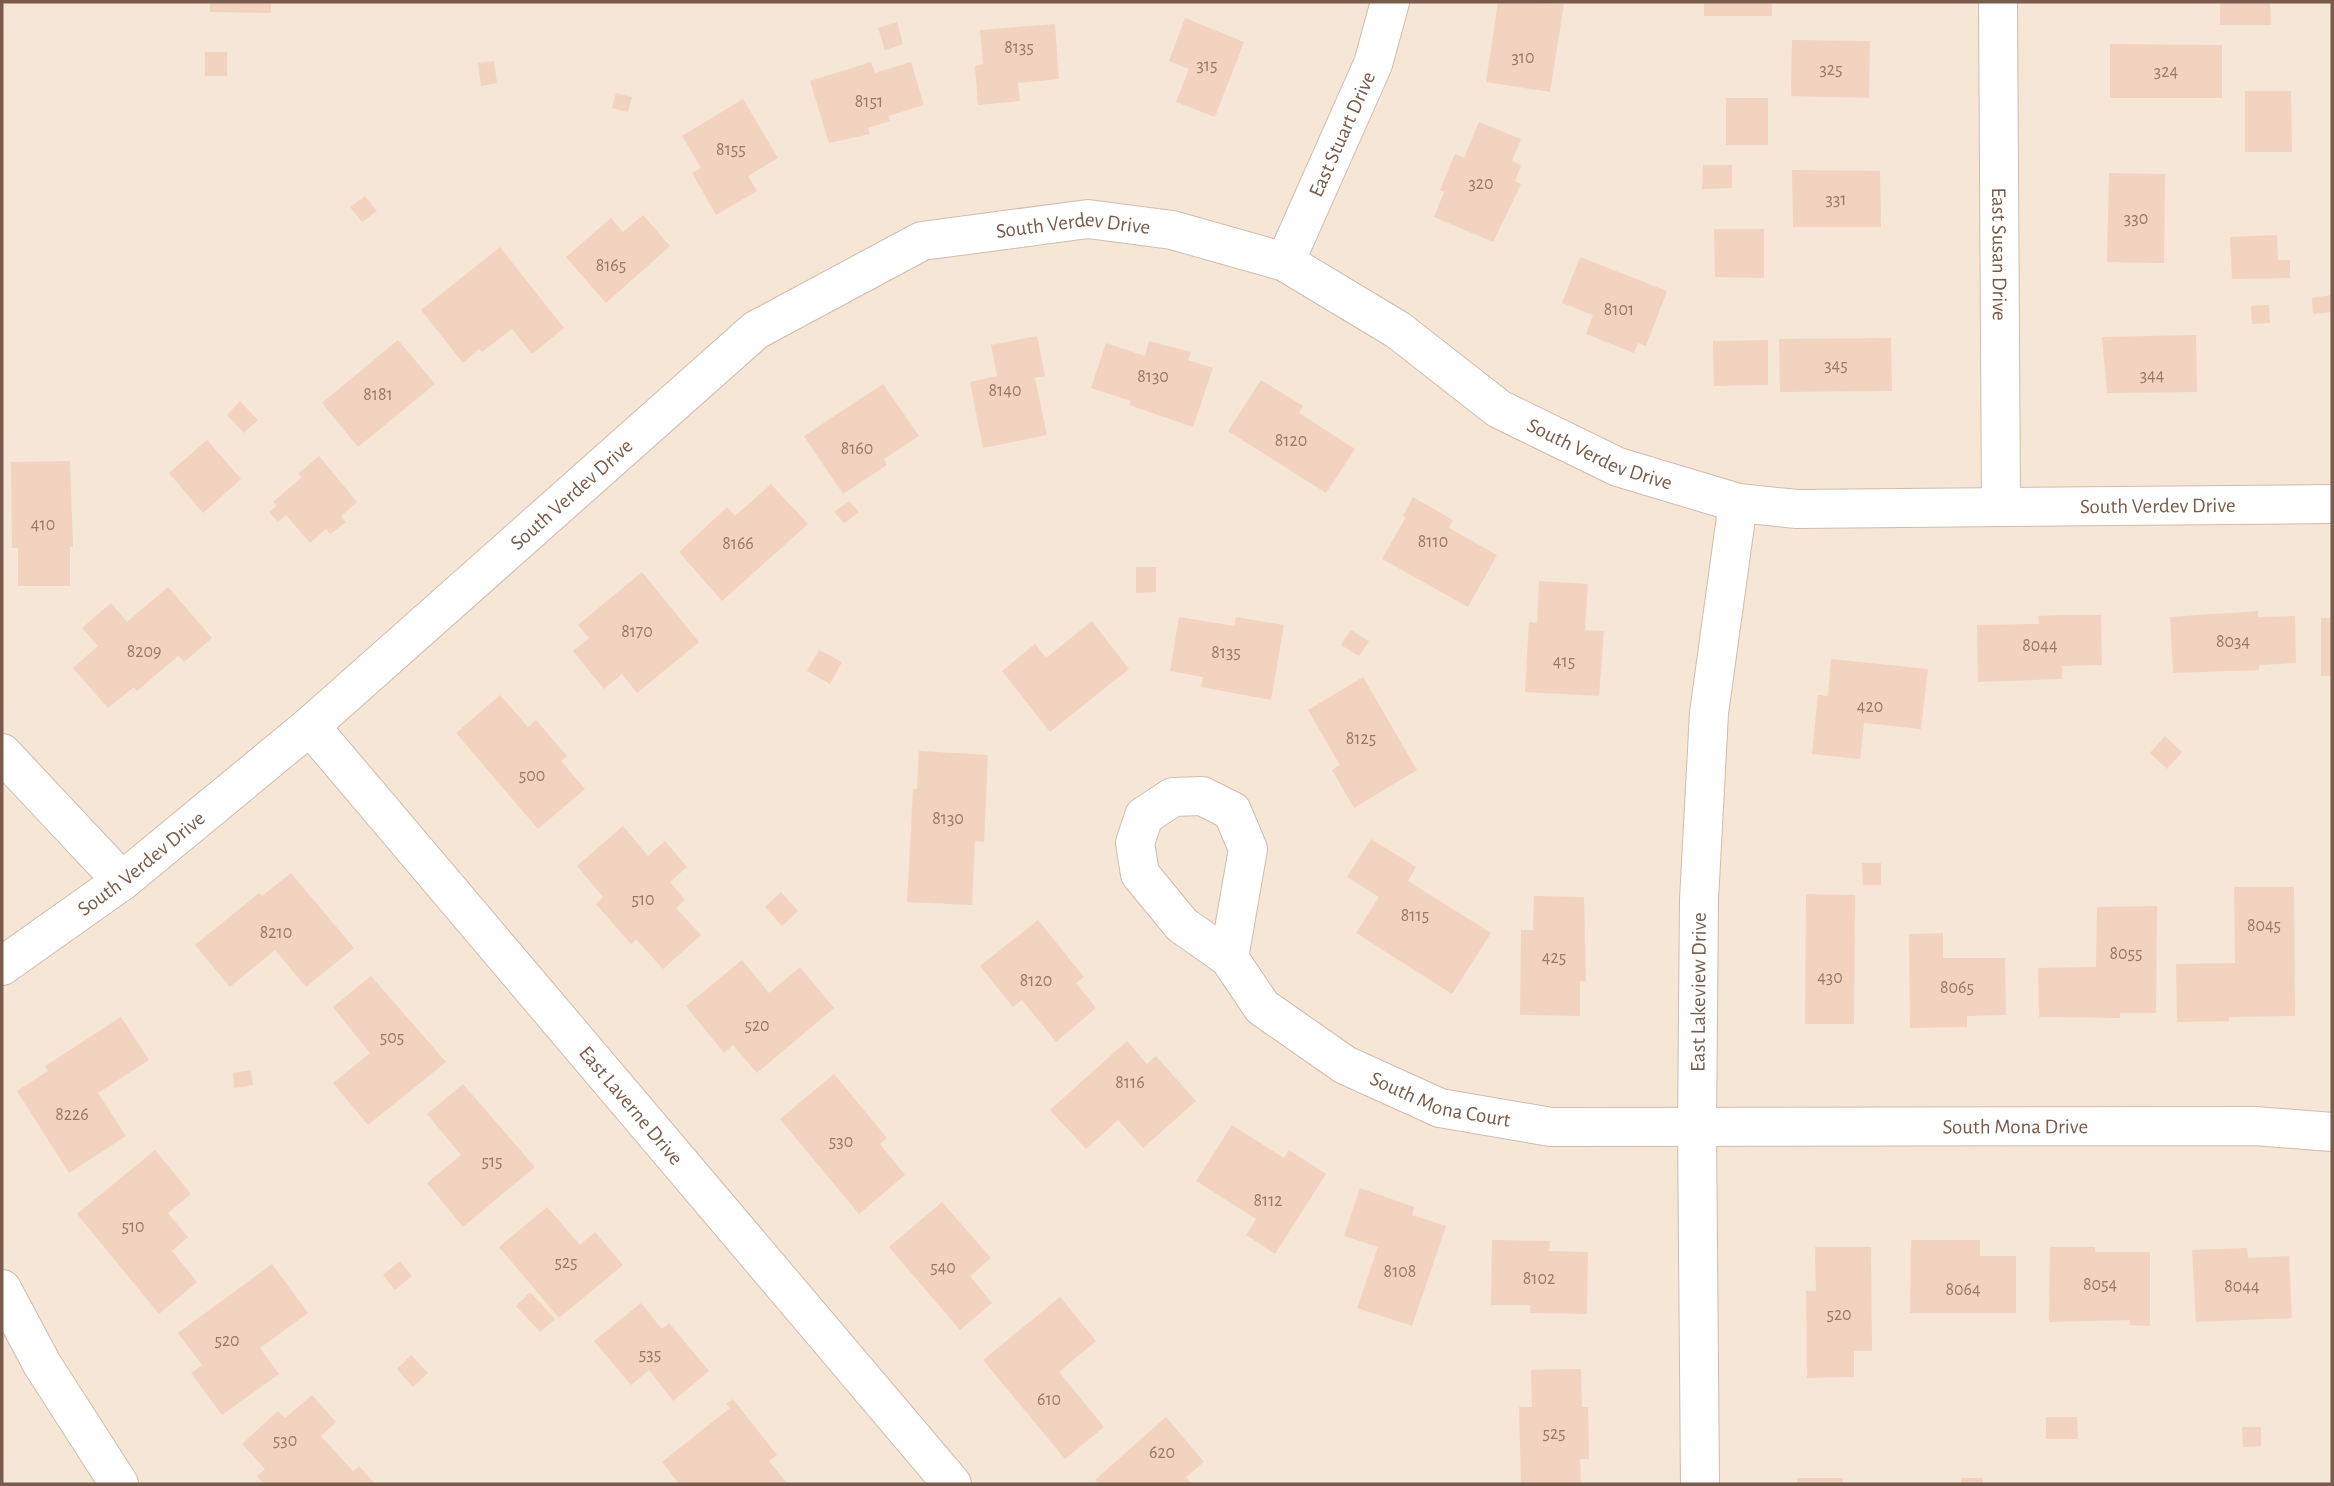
<svg xmlns="http://www.w3.org/2000/svg" width="2334" height="1486" viewBox="0 0 2334 1486" font-family="'Alegreya Sans',sans-serif">
<style>
.residential{fill:#f5e6d6}
.building{fill:#f2d3bf}
.lines{fill:none;stroke-linecap:round;stroke-linejoin:round}
.minor-casing{stroke:#cfbcad;stroke-width:40}
.minor{stroke:#fff;stroke-width:38}
.labels{text-anchor:middle;stroke-width:5;stroke-linejoin:round;paint-order:stroke}
.number-label{font-size:18px;fill:#967968}
.street-label{font-size:21px;fill:#785b4b;stroke:#fff9ef}
</style>
<rect width="100%" height="100%" fill="#fdf5e8"/>
<rect class="residential" x="2" y="2" width="2330" height="1482"/>
<g class="building">
<polygon points="210,2 271,2 271,13 210,12"/>
<polygon points="1498,2 1564,4 1550,92 1486,82"/>
<rect x="1704" y="2" width="68" height="14"/>
<polygon points="2220,2 2270,2 2271,25 2220,25"/>
<polygon points="1185,18 1244,42 1215,117 1176,102 1189,69 1169,61"/>
<polygon points="897,22 903,44 885,50 878,28"/>
<polygon points="1055,24 1059,79 1018,83 1020,101 978,105 975,66 983,64 980,30"/>
<polygon points="1792,40 1870,41 1869,98 1791,96"/>
<polygon points="2110,44 2222,45 2222,98 2110,98"/>
<rect x="205" y="52" width="22" height="24"/>
<polygon points="494,61 497,83 481,86 478,63"/>
<polygon points="871,62 875,73 911,62 924,105 888,116 890,121 868,128 870,134 829,143 810,81"/>
<polygon points="2245,91 2291,91 2292,152 2245,152"/>
<polygon points="616,93 632,97 628,112 612,108"/>
<rect x="1726" y="98" width="42" height="47"/>
<polygon points="743,99 778,158 748,176 757,191 716,215 692,173 701,168 682,136"/>
<polygon points="1479,122 1521,139 1512,161 1521,165 1515,181 1521,184 1493,242 1434,217 1444,192 1440,190 1455,154 1464,158"/>
<polygon points="1703,165 1732,165 1732,188 1702,189"/>
<polygon points="1792,170 1880,171 1881,227 1793,227"/>
<polygon points="2109,173 2165,174 2164,263 2107,262"/>
<polygon points="365,196 377,211 362,222 350,207"/>
<polygon points="643,215 670,246 606,303 566,257 611,218 623,232"/>
<polygon points="1714,229 1764,229 1764,278 1715,277"/>
<polygon points="2277,235 2278,260 2290,260 2290,278 2232,279 2230,237"/>
<polygon points="500,247 564,328 532,354 512,329 482,352 479,349 463,363 421,310"/>
<polygon points="1580,257 1667,291 1646,346 1638,343 1634,353 1586,334 1593,315 1562,303"/>
<polygon points="2332,295 2332,312 2313,314 2312,298"/>
<polygon points="2269,305 2270,323 2252,324 2251,306"/>
<polygon points="2196,335 2197,392 2107,393 2102,337"/>
<polygon points="1037,336 1045,376 1035,378 1047,435 983,448 970,382 997,376 991,345"/>
<polygon points="1891,338 1892,391 1780,392 1779,339"/>
<polygon points="398,340 435,384 358,447 322,403"/>
<polygon points="1768,340 1768,385 1714,386 1713,341"/>
<polygon points="1149,341 1191,352 1188,360 1213,368 1193,427 1129,405 1131,401 1091,388 1106,343 1145,356"/>
<polygon points="1261,380 1303,406 1299,413 1355,449 1326,493 1228,431"/>
<polygon points="883,384 919,436 884,459 887,465 843,494 804,436"/>
<polygon points="240,401 258,420 244,433 227,415"/>
<polygon points="207,440 241,479 203,513 169,473"/>
<polygon points="319,456 357,502 341,516 346,522 330,534 326,529 310,543 286,515 278,522 269,512 277,506 273,502 302,477 298,474"/>
<polygon points="70,461 73,547 70,547 70,586 18,586 18,548 12,548 11,462"/>
<polygon points="771,484 808,524 722,601 679,552 727,507 735,516"/>
<polygon points="1413,497 1453,520 1449,528 1497,555 1468,607 1382,559 1406,517 1403,516"/>
<polygon points="849,501 859,512 844,523 834,512"/>
<polygon points="1136,567 1156,567 1156,592 1136,593"/>
<polygon points="642,572 699,642 637,693 622,674 604,689 573,651 589,638 578,625"/>
<polygon points="1539,581 1588,584 1585,630 1604,631 1599,696 1525,692 1529,622 1537,623"/>
<polygon points="168,587 212,638 184,662 178,656 137,691 134,687 108,708 73,668 98,646 82,628 111,603 127,622"/>
<polygon points="2258,611 2258,617 2295,616 2296,663 2259,665 2259,670 2173,673 2170,617"/>
<polygon points="2064,615 2101,615 2102,665 2062,666 2062,679 1978,682 1977,625 2039,624 2038,616"/>
<polygon points="1179,617 1235,626 1236,617 1284,625 1271,700 1201,687 1203,677 1170,671"/>
<rect x="2321" y="618" width="11" height="58"/>
<polygon points="1092,621 1129,669 1050,732 1002,671 1035,644 1046,658"/>
<polygon points="1351,630 1369,641 1359,656 1341,645"/>
<polygon points="819,650 842,662 830,684 807,671"/>
<polygon points="1831,659 1928,669 1921,729 1864,723 1860,759 1812,754 1818,695 1828,696"/>
<polygon points="1363,677 1417,770 1354,808 1332,770 1340,765 1308,710"/>
<polygon points="500,695 528,727 536,720 567,756 561,761 585,789 538,829 456,733"/>
<polygon points="2165,736 2182,752 2167,769 2150,753"/>
<polygon points="919,751 988,755 984,842 975,841 972,905 907,902 913,789 917,789"/>
<polygon points="623,826 648,856 665,841 687,867 670,882 685,900 676,908 701,935 663,969 636,939 631,944 596,904 603,897 577,866"/>
<polygon points="1371,839 1416,867 1408,881 1491,933 1452,994 1356,933 1379,897 1347,877"/>
<polygon points="1862,863 1881,863 1881,885 1863,885"/>
<polygon points="291,873 354,948 306,987 275,950 230,987 195,945 259,893 262,896"/>
<polygon points="2234,887 2294,887 2295,1016 2229,1017 2229,1021 2177,1022 2176,964 2235,963"/>
<polygon points="781,892 798,911 782,926 765,907"/>
<polygon points="1806,894 1855,895 1854,1024 1805,1024"/>
<polygon points="1534,896 1584,897 1586,982 1580,981 1580,1016 1520,1015 1521,930 1533,930"/>
<polygon points="2157,906 2156,1013 2120,1013 2120,1018 2039,1017 2038,968 2096,967 2097,907"/>
<polygon points="1038,920 1084,977 1076,983 1096,1008 1056,1042 1022,1000 1013,1007 980,966"/>
<polygon points="1943,933 1943,958 2005,958 2006,1015 1967,1016 1967,1027 1910,1028 1909,934"/>
<polygon points="742,960 769,993 800,967 834,1008 757,1073 733,1045 724,1053 686,1006"/>
<polygon points="371,976 446,1062 368,1125 333,1083 370,1053 333,1007"/>
<polygon points="121,1017 149,1060 98,1093 126,1136 69,1173 17,1091 48,1071 45,1066"/>
<polygon points="1127,1041 1147,1064 1156,1056 1196,1101 1143,1148 1118,1120 1086,1149 1050,1110"/>
<polygon points="251,1070 253,1085 234,1088 233,1073"/>
<polygon points="834,1074 887,1138 880,1144 905,1175 859,1214 780,1119"/>
<polygon points="463,1084 535,1167 463,1227 427,1183 461,1155 427,1114"/>
<polygon points="1232,1125 1284,1158 1289,1150 1326,1174 1275,1254 1246,1235 1256,1219 1196,1181"/>
<polygon points="155,1150 191,1194 168,1213 188,1237 172,1251 197,1282 159,1314 77,1214"/>
<polygon points="1360,1188 1414,1207 1412,1215 1446,1226 1412,1326 1357,1308 1378,1247 1344,1236"/>
<polygon points="942,1202 991,1258 970,1276 992,1303 960,1330 889,1247"/>
<polygon points="547,1207 580,1245 595,1232 623,1265 559,1318 499,1247"/>
<polygon points="1492,1240 1550,1241 1549,1251 1588,1252 1587,1314 1530,1313 1530,1305 1491,1305"/>
<polygon points="1911,1240 1980,1240 1980,1256 2016,1256 2016,1313 1910,1313"/>
<polygon points="1815,1247 1871,1247 1872,1351 1854,1351 1854,1377 1807,1378 1806,1291 1816,1291"/>
<polygon points="2050,1247 2095,1247 2095,1252 2150,1252 2150,1326 2129,1325 2130,1320 2049,1322"/>
<polygon points="2247,1248 2248,1258 2289,1256 2292,1318 2196,1322 2192,1250"/>
<polygon points="400,1261 412,1276 395,1290 383,1275"/>
<polygon points="272,1264 308,1313 260,1348 279,1374 222,1415 191,1373 202,1365 178,1333"/>
<polygon points="530,1292 555,1319 540,1332 516,1306"/>
<polygon points="1060,1297 1096,1341 1059,1372 1104,1427 1065,1459 983,1360"/>
<polygon points="641,1303 662,1329 669,1323 709,1371 673,1401 649,1370 631,1385 594,1341"/>
<polygon points="411,1355 428,1373 413,1387 397,1369"/>
<polygon points="1581,1369 1582,1407 1588,1407 1589,1459 1580,1459 1581,1484 1521,1484 1519,1407 1532,1407 1531,1370"/>
<polygon points="312,1395 336,1422 321,1436 353,1471 359,1466 375,1484 264,1484 257,1476 265,1469 242,1444 278,1411 285,1418"/>
<polygon points="733,1399 777,1455 769,1461 788,1484 679,1484 662,1462 730,1408 726,1404"/>
<polygon points="1166,1417 1204,1462 1186,1477 1192,1484 1099,1484 1095,1480"/>
<polygon points="2046,1417 2077,1417 2078,1439 2046,1439"/>
<polygon points="2242,1427 2261,1427 2261,1446 2243,1447"/>
<rect x="1797" y="1478" width="46" height="6"/>
<rect x="1961" y="1478" width="22" height="6"/>
</g>
<g class="lines">
<defs>
<g id="minor">
<path id="s1" d="M 1998,2 L 2001,507"/>
<path id="s2" d="M 1285,262 L 1373,64 L 1390,2"/>
<path id="s3" d="M 310,726 L 952,1484"/>
<polyline points="2,753 122,881"/>
<path id="s4" d="M 1229,958 L 1248,849 L 1232,811 L 1202,796 L 1173,797 L 1144,816 L 1135,843 L 1140,874 L 1182,925 L 1229,958 L 1262,1007 L 1345,1065 L 1440,1108 L 1551,1127 L 2255,1126 L 2332,1132"/>
<path id="s5" d="M 2,966 L 122,881 L 310,726 L 756,330 L 922,241 L 1088,219 L 1172,230 L 1285,262 L 1398,330 L 1499,409 L 1618,467 L 1738,503 L 1797,509 L 2332,504"/>
<polyline points="2,1289 42,1364 119,1484"/>
<path id="s6" d="M 1700,1484 L 1697,1128 L 1699,900 L 1709,713 L 1738,503"/>
</g>
</defs>
<use href="#minor" class="minor-casing"/>
<use href="#minor" class="minor"/>
</g>
<g class="labels">
<g class="number-label">
<text x="1019" y="53">8135</text>
<text x="1523" y="63">310</text>
<text x="1207" y="71">315</text>
<text x="1831" y="75">325</text>
<text x="2166" y="77">324</text>
<text x="869" y="107">8151</text>
<text x="731" y="155">8155</text>
<text x="1481" y="189">320</text>
<text x="1836" y="205">331</text>
<text x="2136" y="224">330</text>
<text x="611" y="271">8165</text>
<text x="1619" y="315">8101</text>
<text x="1836" y="371">345</text>
<text x="2152" y="381">344</text>
<text x="1153" y="382">8130</text>
<text x="1005" y="396">8140</text>
<text x="378" y="400">8181</text>
<text x="1291" y="446">8120</text>
<text x="857" y="454">8160</text>
<text x="43" y="530">410</text>
<text x="1433" y="547">8110</text>
<text x="738" y="549">8166</text>
<text x="637" y="637">8170</text>
<text x="2233" y="647">8034</text>
<text x="2040" y="651">8044</text>
<text x="144" y="657">8209</text>
<text x="1226" y="658">8135</text>
<text x="1564" y="667">415</text>
<text x="1870" y="712">420</text>
<text x="1361" y="744">8125</text>
<text x="532" y="781">500</text>
<text x="948" y="824">8130</text>
<text x="643" y="905">510</text>
<text x="1415" y="921">8115</text>
<text x="2264" y="931">8045</text>
<text x="276" y="938">8210</text>
<text x="2126" y="959">8055</text>
<text x="1554" y="963">425</text>
<text x="1830" y="983">430</text>
<text x="1036" y="986">8120</text>
<text x="1957" y="993">8065</text>
<text x="757" y="1031">520</text>
<text x="392" y="1043">505</text>
<text x="1130" y="1088">8116</text>
<text x="72" y="1120">8226</text>
<text x="841" y="1147">530</text>
<text x="492" y="1167">515</text>
<text x="1268" y="1206">8112</text>
<text x="133" y="1232">510</text>
<text x="566" y="1268">525</text>
<text x="943" y="1273">540</text>
<text x="1400" y="1277">8108</text>
<text x="1539" y="1284">8102</text>
<text x="2100" y="1290">8054</text>
<text x="2242" y="1292">8044</text>
<text x="1963" y="1295">8064</text>
<text x="1839" y="1320">520</text>
<text x="227" y="1346">520</text>
<text x="650" y="1360">535</text>
<text x="1049" y="1405">610</text>
<text x="1554" y="1439">525</text>
<text x="285" y="1446">530</text>
<text x="1162" y="1458">620</text>
</g>
<g class="street-label">
<text dy="7" stroke="none"><textPath href="#s2" startOffset="140">East Stuart Drive</textPath></text>
<text dy="7" stroke="none"><textPath href="#s5" startOffset="1328">South Verdev Drive</textPath></text>
<text dy="7" stroke="none"><textPath href="#s1" startOffset="252">East Susan Drive</textPath></text>
<text dy="7" stroke="none"><textPath href="#s5" startOffset="1916">South Verdev Drive</textPath></text>
<text dy="7" stroke="none"><textPath href="#s5" startOffset="740">South Verdev Drive</textPath></text>
<text dy="7" stroke="none"><textPath href="#s5" startOffset="2483">South Verdev Drive</textPath></text>
<text dy="7" stroke="none"><textPath href="#s5" startOffset="173">South Verdev Drive</textPath></text>
<text dy="7" stroke="none"><textPath href="#s6" startOffset="492">East Lakeview Drive</textPath></text>
<text dy="7" stroke="none"><textPath href="#s4" startOffset="695">South Mona Court</textPath></text>
<text dy="7" stroke="none"><textPath href="#s3" startOffset="497">East Laverne Drive</textPath></text>
<text dy="7" stroke="none"><textPath href="#s4" startOffset="1274">South Mona Drive</textPath></text>
</g>
</g>
<rect width="2334" height="1486" fill="none" stroke="#785b4b" stroke-width="7"/>
</svg>
